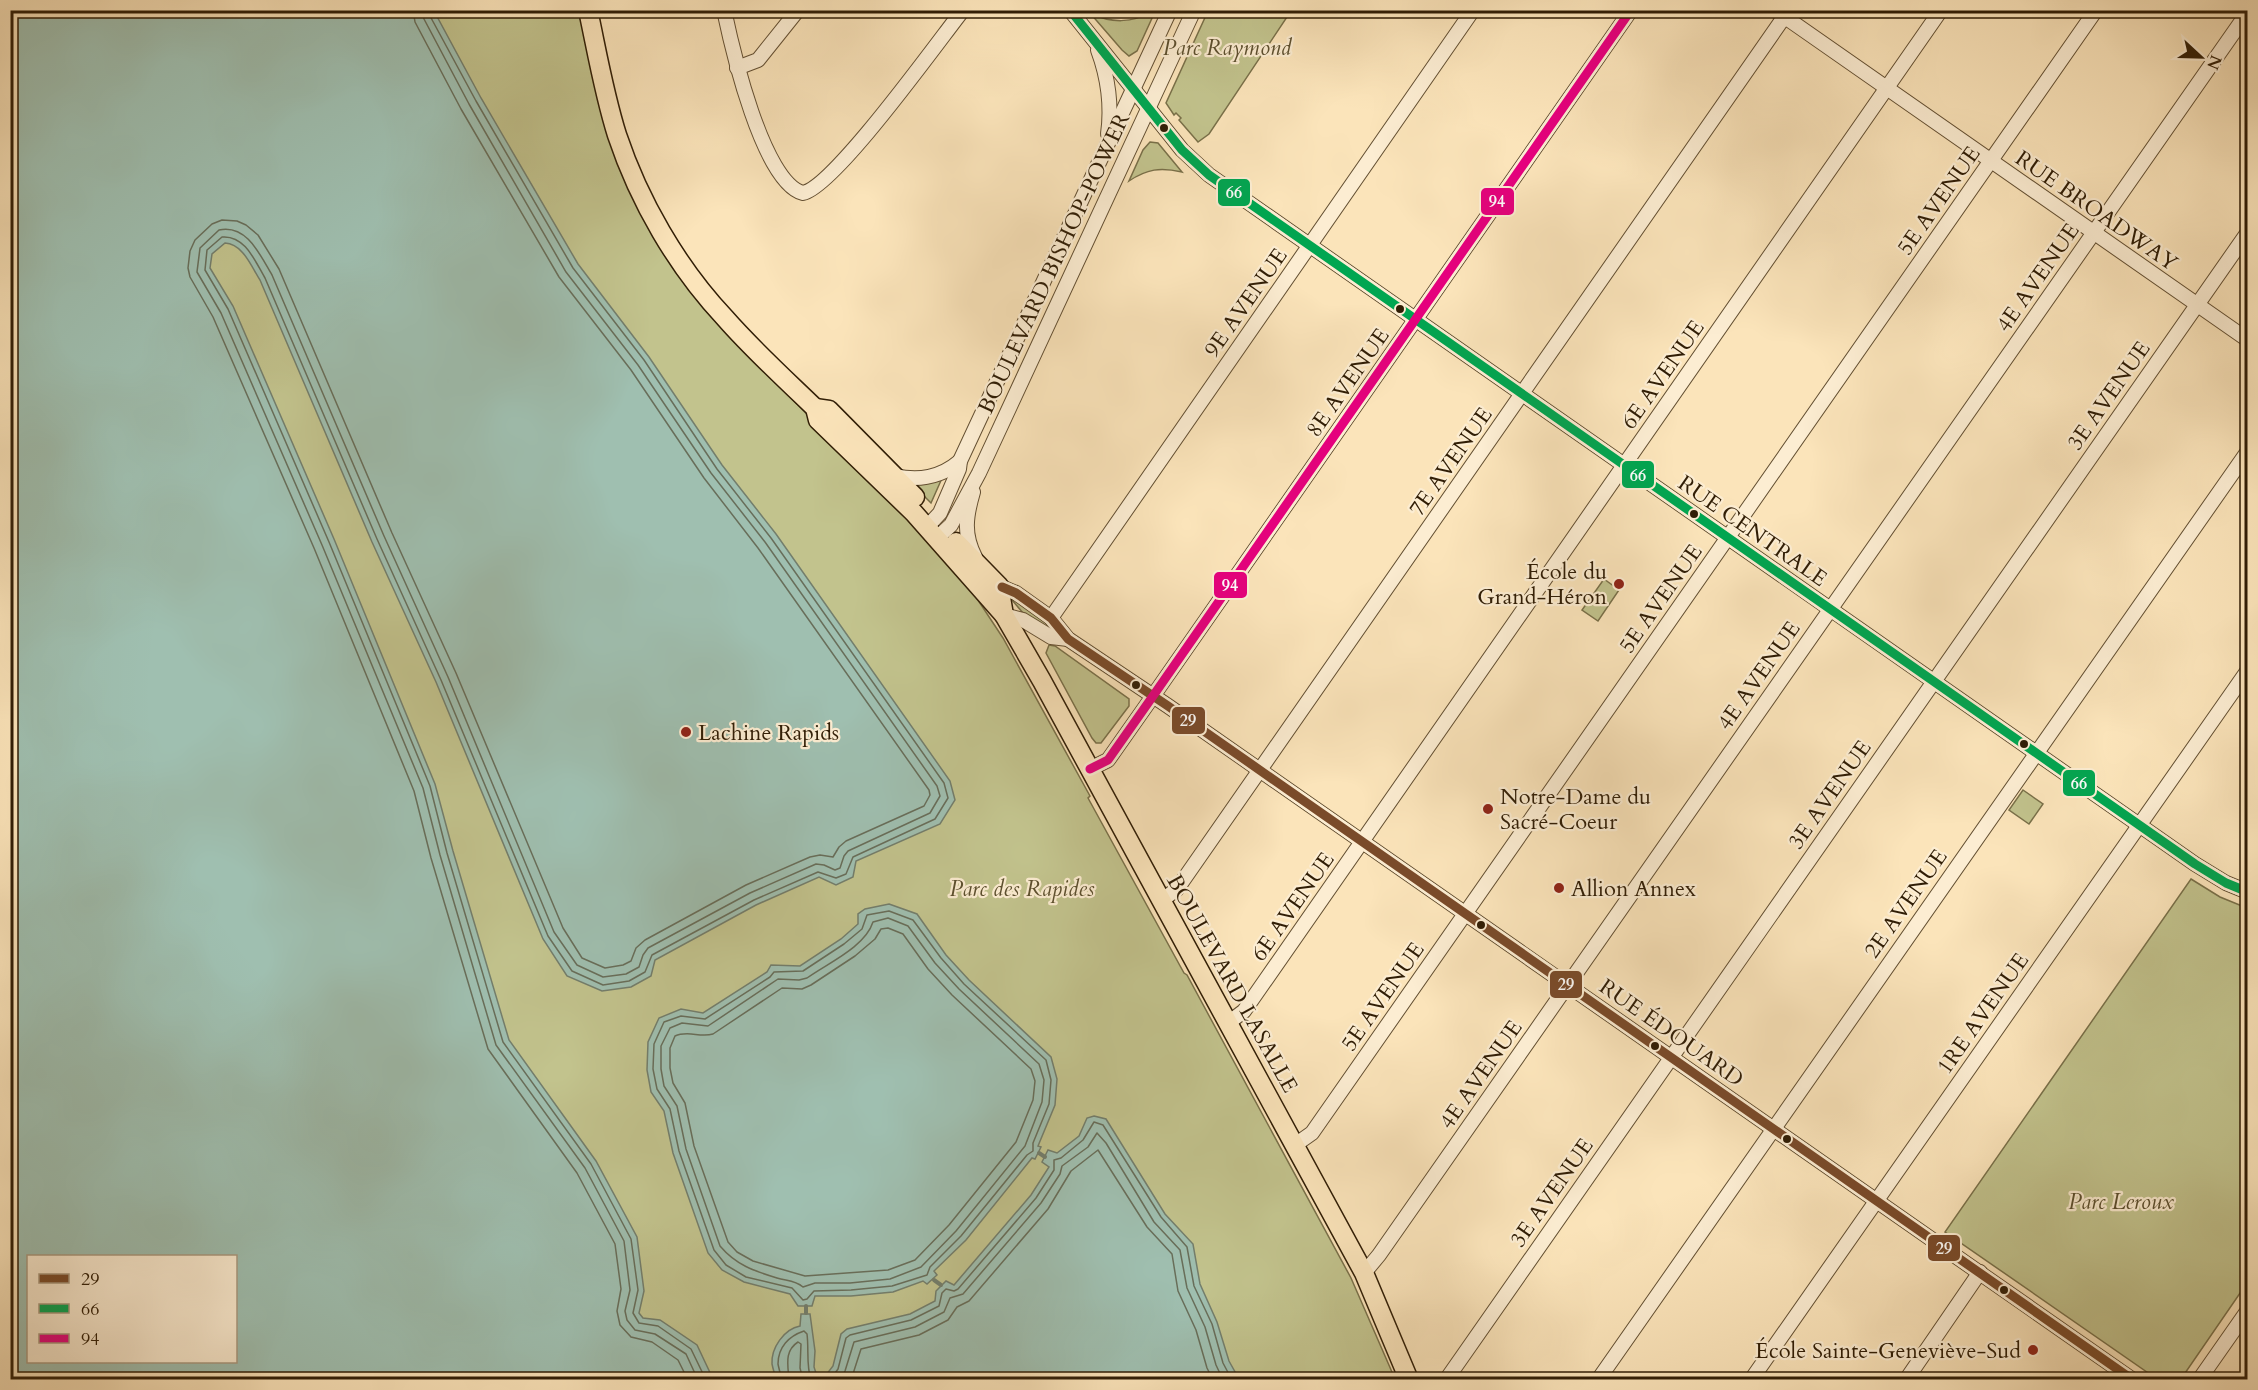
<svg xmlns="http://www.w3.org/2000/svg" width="2258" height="1390" viewBox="0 0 2258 1390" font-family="Cardo,serif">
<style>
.green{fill:#c2c38d;stroke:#797049;stroke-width:1.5;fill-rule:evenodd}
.water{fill:#9fbfb0;stroke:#737e6c;stroke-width:1.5;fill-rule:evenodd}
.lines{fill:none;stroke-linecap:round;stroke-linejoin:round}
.shore{stroke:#686e5a;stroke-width:1.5}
.stream{stroke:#737e6c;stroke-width:4}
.minor-casing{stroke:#634f32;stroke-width:16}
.major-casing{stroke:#301d05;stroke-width:21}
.minor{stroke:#fcedd2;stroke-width:14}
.major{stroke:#fbe4ba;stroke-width:18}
.bus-1-casing{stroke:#fcedd2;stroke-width:14}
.bus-2-casing{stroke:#fcedd2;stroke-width:14}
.bus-3-casing{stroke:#fcedd2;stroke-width:14}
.bus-1{stroke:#7a4b2a;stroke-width:9}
.bus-2{stroke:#00a651;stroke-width:9}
.bus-3{stroke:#e5007d;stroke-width:9}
.bus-dot{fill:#301d05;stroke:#fcedd2;stroke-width:2}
.poi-dot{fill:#8f2418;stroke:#fcedd2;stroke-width:2}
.labels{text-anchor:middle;stroke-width:4.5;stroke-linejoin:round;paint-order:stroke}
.park-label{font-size:22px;font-style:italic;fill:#5c4f2e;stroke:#fcedd2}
.street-label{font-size:22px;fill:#301d05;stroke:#fcedd2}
.poi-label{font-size:22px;fill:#301d05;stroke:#fcedd2;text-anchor:start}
.line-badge{stroke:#fcedd2;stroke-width:2}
.badge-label{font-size:16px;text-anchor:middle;font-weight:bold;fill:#fff}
</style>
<rect width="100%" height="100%" fill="#fbe4ba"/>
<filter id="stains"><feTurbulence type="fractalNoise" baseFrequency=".00333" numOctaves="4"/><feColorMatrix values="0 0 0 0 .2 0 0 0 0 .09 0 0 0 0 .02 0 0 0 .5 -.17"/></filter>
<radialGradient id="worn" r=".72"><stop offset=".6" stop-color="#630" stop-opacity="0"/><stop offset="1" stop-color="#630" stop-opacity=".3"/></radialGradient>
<g class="green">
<path d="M 10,11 L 580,11 L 601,110 L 716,321 L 922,532 L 972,591 L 1003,638 L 1090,796 L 1088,798 L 1184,973 L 1187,975 L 1351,1278 L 1395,1379 L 11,1379 ZM 28,1256 L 236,1256 L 236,1362 L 28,1362 Z"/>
<path d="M 1151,11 L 1153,16 L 1137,51 L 1129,56 L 1122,50 L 1090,13 C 1110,23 1133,24 1151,11 Z"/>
<polygon points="1208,11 1291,11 1209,134 1198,142 1179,120 1181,118 1176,113 1174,115 1166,103"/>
<path d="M 1150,142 L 1158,143 L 1182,172 C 1160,167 1147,169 1129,181 L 1143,150 Z"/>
<polygon points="943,476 931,503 912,484"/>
<polygon points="1604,579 1619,590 1598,621 1582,610"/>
<polygon points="1013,599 1044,619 1051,629 1050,631 1023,613 1012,600"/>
<polygon points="1049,645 1055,646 1129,699 1129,706 1101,743 1096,743 1092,738 1046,653"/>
<polygon points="2023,790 2043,804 2029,824 2009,810"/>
<polygon points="2191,879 2220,897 2247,908 2247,1283 2181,1379 2157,1379 1945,1232"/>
</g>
<g class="water">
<path d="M 10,11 L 434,11 L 481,98 L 578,264 L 649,357 L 722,465 L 776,534 L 950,781 L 955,800 L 940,824 L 856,861 L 853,877 L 836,885 L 819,877 L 756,905 L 655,960 L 651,976 L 631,987 L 602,991 L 567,976 L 543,939 L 436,682 L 372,542 L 260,280 C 251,266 243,244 225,243 L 212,254 L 210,268 L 233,306 L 334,539 L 435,784 L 453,851 L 509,1040 L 596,1161 L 637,1237 L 644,1291 L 639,1313 L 643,1318 L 660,1320 L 697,1345 L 713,1379 L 11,1379 ZM 28,1256 L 236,1256 L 236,1362 L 28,1362 Z"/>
<polygon points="889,904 917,914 946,955 969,980 1051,1057 1057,1079 1055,1105 1038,1146 1041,1147 1035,1159 1032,1158 966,1240 934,1271 937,1275 927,1284 923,1281 893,1292 851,1296 815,1296 812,1306 798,1306 790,1294 744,1282 722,1270 708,1253 673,1153 664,1111 651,1092 647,1070 648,1042 659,1018 681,1009 703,1013 767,972 771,965 800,966 841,939 858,924 858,914 865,909"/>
<polygon points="1094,1116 1106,1119 1165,1214 1193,1244 1200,1284 1217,1322 1229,1361 1239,1379 818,1379 823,1379 833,1366 841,1334 847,1329 910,1314 935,1301 936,1291 946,1281 954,1285 1031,1195 1049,1167 1042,1162 1048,1150 1057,1153 1079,1136 1087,1118"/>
<path d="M 801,1314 L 810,1314 L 815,1351 L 814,1367 L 818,1379 L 776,1379 C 775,1375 773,1369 772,1364 C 771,1348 784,1329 800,1326 Z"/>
</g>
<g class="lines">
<g class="shore">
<polyline points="413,10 415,22 461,109 559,277 631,370 704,478 758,548 929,790 930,795 924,806 846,841 839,847 833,857 820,855 810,857 746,885 645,940 636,948 631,961 623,965 605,968 582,958 563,928 456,673 392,533 279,269 258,235 246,225 237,221 222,220 212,224 195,240 190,251 188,268 190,277 213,317 314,548 414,791 431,858 488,1049 577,1173 615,1244 621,1289 617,1311 620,1325 631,1337 652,1342 678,1360 688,1380"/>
<path d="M 422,10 L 424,19 L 469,104 L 566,272 L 638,365 L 711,473 L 765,542 L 937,786 L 940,796 L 930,813 L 848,851 L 844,856 L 840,868 L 835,870 L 824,865 L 816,864 L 750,893 L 648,948 L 643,955 L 639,967 L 626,974 L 603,977 L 577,965 L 554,932 L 448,677 L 384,536 L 272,275 C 260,255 247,224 219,230 L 200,248 L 197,272 L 221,313 L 322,545 L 423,788 L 440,855 L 496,1045 L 585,1168 L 624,1241 L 630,1290 L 625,1311 L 627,1320 L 635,1330 L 655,1334 L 686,1354 L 698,1380"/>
<path d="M 430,10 L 430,16 L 476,101 L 573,268 L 644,360 L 717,469 L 771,538 L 944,783 L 948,798 L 935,819 L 853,857 L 846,874 L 836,878 L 818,872 L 754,900 L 652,955 L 645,972 L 629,981 L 603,985 L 572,971 L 548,936 L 441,680 L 377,539 L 265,278 C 255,261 245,235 222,237 L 207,250 L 205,270 L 228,309 L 329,542 L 430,786 L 447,853 L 503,1042 L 591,1164 L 631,1239 L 638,1290 L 633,1313 L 639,1323 L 658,1326 L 691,1349 L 706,1380"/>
<polygon points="889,911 913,920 941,958 964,984 1046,1060 1051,1080 1049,1104 1033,1143 1033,1151 1027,1155 961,1236 930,1267 927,1275 892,1286 851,1290 814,1291 807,1299 803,1300 792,1288 746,1277 726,1265 714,1250 679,1151 670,1109 657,1089 653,1069 654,1044 664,1022 681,1016 705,1019 770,977 774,972 803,971 844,944 862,929 867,915"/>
<path d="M 888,918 L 908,926 L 935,963 L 959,989 L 1039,1064 L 1044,1080 L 1042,1102 L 1025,1146 L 956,1231 L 921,1267 L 890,1279 L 850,1283 L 815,1283 L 803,1287 C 795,1280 787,1281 777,1278 C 754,1271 736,1265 720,1246 L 686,1149 L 677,1106 L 664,1086 L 661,1069 L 661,1046 L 670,1028 L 682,1023 L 708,1026 L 778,979 L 799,980 L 807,978 C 828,963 865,947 873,922 Z"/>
<path d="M 888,928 L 903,934 L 928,969 L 952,995 L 1031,1069 L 1035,1081 L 1033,1100 L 1016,1142 L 949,1225 L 915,1260 L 888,1270 L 805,1276 L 753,1261 L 737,1252 L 728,1242 L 694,1146 L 685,1103 L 673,1083 L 670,1068 L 670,1048 L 675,1036 C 688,1030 700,1038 713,1034 L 782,988 L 802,989 L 811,985 L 855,956 L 875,939 L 881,929 Z"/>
<path d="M 781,1380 C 781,1375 779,1369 778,1364 C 778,1347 789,1336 804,1331 L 807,1334 C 809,1349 806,1365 811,1380"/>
<path d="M 789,1380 C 788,1365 784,1351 798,1342 L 801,1344 L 800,1368 L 803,1380"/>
<polyline points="830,1380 838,1369 846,1338 850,1335 911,1320 939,1306 942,1293 946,1289 954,1291 958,1289 1036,1198 1054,1170 1054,1160 1061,1158 1083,1140 1094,1122 1103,1125 1161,1217 1187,1247 1194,1286 1212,1324 1223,1363 1232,1380"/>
<polyline points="840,1380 845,1371 854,1342 915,1327 944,1312 950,1298 963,1294 1041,1203 1060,1174 1062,1166 1088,1147 1097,1133 1106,1143 1154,1222 1180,1250 1187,1288 1205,1327 1216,1365 1223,1380"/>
<polyline points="851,1380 861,1349 919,1335 948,1320 957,1307 969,1301 1048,1209 1071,1171 1098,1150 1147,1227 1172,1254 1178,1291 1196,1330 1207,1368 1213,1380"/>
</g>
<g class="stream">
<polyline points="1039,1153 1045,1157"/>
<polyline points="934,1280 941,1285"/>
<polyline points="806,1306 806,1313"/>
</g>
<defs>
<g id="minor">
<path d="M 724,10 C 732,48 763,183 803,193 C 834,187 937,43 963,10"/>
<polyline points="1070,10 1182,150 1209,175 2195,864 2226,883 2248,892"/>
<polyline points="1775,10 2248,340"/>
<path d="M 1098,50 C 1108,77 1112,105 1108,134"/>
<polyline points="737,68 758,60 798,10"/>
<path d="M 895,476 C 919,481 940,478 960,461"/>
<path d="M 973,492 C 966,516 963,534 975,557"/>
<polyline points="927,527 940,513 959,469 960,461 1170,10"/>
<polyline points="937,538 951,525 979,473 1194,10"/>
<polyline points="999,586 1016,593 1051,618 1068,639 1168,706 2133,1380"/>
<polyline points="1004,615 1023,620 1051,637 1068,639"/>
<polyline points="1051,618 1473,10"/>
<polyline points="1090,769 1108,760 1153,696 1631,10"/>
<polyline points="1161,901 1177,889 1789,10"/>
<polyline points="1228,1023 1244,1011 1941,10"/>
<polyline points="1295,1145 1312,1133 2096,10"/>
<polyline points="1364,1273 1379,1255 2248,12"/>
<polyline points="1446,1380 2248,232"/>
<polyline points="1598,1380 2248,451"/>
<polyline points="1751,1380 2248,670"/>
<polyline points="1906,1380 1980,1272"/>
<polyline points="2199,1380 2248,1310"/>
</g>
<g id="major">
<path d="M 588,10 C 597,52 604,94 617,135 C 639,201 677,267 725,318 C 753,350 785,379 815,408 L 818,420 L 914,513 L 1004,615 L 1042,681 L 1364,1273 L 1409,1380"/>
<polyline points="815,408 829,410 915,497"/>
<polyline points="956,542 999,586 1004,615"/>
</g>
</defs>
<use href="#minor" class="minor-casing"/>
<use href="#major" class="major-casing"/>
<use href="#minor" class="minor"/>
<use href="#major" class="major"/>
<defs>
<polyline id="bus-1" points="1002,587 1016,593 1051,618 1068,639 1168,706 2133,1380"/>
<polyline id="bus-2" points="1070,10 1182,150 1209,175 2195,864 2226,883 2248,892"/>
<polyline id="bus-3" points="1090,769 1108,760 1153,696 1631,10"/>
</defs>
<use href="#bus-1" class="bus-1-casing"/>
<use href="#bus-2" class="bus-2-casing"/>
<use href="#bus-3" class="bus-3-casing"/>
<use href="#bus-1" class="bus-1"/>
<use href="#bus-2" class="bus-2"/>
<use href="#bus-3" class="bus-3"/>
</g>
<g class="bus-dot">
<circle cx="1164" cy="128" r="5"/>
<circle cx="1400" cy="309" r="5"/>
<circle cx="1694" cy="514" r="5"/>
<circle cx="1136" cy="685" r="5"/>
<circle cx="2024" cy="744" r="5"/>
<circle cx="1481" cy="925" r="5"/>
<circle cx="1655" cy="1046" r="5"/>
<circle cx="1787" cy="1139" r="5"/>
<circle cx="2004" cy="1290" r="5"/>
</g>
<g class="poi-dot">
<circle cx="1619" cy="584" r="6"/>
<circle cx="686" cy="732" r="6"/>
<circle cx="1488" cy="809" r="6"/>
<circle cx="1559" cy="888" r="6"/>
<circle cx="2033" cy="1350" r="6"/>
</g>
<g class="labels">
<g class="park-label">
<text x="1227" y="55">Parc Raymond</text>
<text x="1022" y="896">Parc des Rapides</text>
<text x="2121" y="1209">Parc Leroux</text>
</g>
<g class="street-label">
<text transform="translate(1938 200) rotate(-55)" y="8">5E AVENUE</text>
<text transform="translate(2097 210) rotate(35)" y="8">RUE BROADWAY</text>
<text transform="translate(1053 263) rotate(-65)" y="8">BOULEVARD BISHOP-POWER</text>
<text transform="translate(2037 277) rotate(-55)" y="8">4E AVENUE</text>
<text transform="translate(1245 302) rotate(-55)" y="8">9E AVENUE</text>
<text transform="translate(1662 374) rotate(-55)" y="8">6E AVENUE</text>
<text transform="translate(1347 382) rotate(-55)" y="8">8E AVENUE</text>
<text transform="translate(2108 395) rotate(-55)" y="8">3E AVENUE</text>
<text transform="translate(1450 461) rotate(-55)" y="8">7E AVENUE</text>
<text transform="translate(1753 530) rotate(35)" y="8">RUE CENTRALE</text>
<text transform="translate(1660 598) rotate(-55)" y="8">5E AVENUE</text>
<text transform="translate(1758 675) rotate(-55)" y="8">4E AVENUE</text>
<text transform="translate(1829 794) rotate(-55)" y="8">3E AVENUE</text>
<text transform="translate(1905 903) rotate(-55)" y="8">2E AVENUE</text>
<text transform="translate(1292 906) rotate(-55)" y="8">6E AVENUE</text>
<text transform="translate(1233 983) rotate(61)" y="8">BOULEVARD LASALLE</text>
<text transform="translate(1382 996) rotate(-55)" y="8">5E AVENUE</text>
<text transform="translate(1982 1013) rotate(-55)" y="8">1RE AVENUE</text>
<text transform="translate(1672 1032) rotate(35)" y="8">RUE ÉDOUARD</text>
<text transform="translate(1480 1074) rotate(-55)" y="8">4E AVENUE</text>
<text transform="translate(1551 1192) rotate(-55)" y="8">3E AVENUE</text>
</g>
<g class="poi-label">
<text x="1607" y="579" text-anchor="end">École du<tspan x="1607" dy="25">Grand-Héron</tspan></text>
<text x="698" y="740">Lachine Rapids</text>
<text x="1500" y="804">Notre-Dame du<tspan x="1500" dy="25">Sacré-Coeur</tspan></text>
<text x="1571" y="896">Allion Annex</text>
<text x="2021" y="1358" text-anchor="end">École Sainte-Geneviève-Sud</text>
</g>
</g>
<g class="line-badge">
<rect x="1217" y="178" width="34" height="29" rx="6" fill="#00a651"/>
<rect x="1480" y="187" width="35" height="29" rx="6" fill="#e5007d"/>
<rect x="1621" y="460" width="34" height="29" rx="6" fill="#00a651"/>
<rect x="1213" y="571" width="35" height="28" rx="6" fill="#e5007d"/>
<rect x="1171" y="706" width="35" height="29" rx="6" fill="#7a4b2a"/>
<rect x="2062" y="769" width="34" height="28" rx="6" fill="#00a651"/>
<rect x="1549" y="970" width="34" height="29" rx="6" fill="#7a4b2a"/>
<rect x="1927" y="1234" width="34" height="28" rx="6" fill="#7a4b2a"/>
</g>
<g class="badge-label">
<text x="1234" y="198">66</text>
<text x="1497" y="207">94</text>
<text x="1638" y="481">66</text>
<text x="1230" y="591">94</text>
<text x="1188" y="726">29</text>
<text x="2079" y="789">66</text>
<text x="1566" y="990">29</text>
<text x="1944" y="1254">29</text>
</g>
<rect width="2258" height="1390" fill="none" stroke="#fbe4ba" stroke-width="36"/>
<rect x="12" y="12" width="2234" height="1366" fill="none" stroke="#301d05" stroke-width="3"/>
<rect x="18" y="18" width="2222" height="1354" fill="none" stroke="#301d05" stroke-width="1.5"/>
<rect x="27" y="1255" width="210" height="108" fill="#fcedd2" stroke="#aa9a80" stroke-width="1.5"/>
<rect x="39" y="1274" width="30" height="9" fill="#7a4b2a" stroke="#aa9a80" stroke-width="1.5"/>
<text x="81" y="1285" font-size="18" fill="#301d05">29</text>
<rect x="39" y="1304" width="30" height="9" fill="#00a651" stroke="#aa9a80" stroke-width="1.5"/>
<text x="81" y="1315" font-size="18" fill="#301d05">66</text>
<rect x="39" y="1334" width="30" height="9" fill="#e5007d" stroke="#aa9a80" stroke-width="1.5"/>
<text x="81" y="1345" font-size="18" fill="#301d05">94</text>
<g transform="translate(2201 57) rotate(112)" stroke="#fcedd2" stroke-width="4.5" paint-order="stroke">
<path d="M0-4.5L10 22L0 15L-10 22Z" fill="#301d05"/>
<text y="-9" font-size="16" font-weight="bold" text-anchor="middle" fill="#301d05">N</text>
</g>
<rect width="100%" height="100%" filter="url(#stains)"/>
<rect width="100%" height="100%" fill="url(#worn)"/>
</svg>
